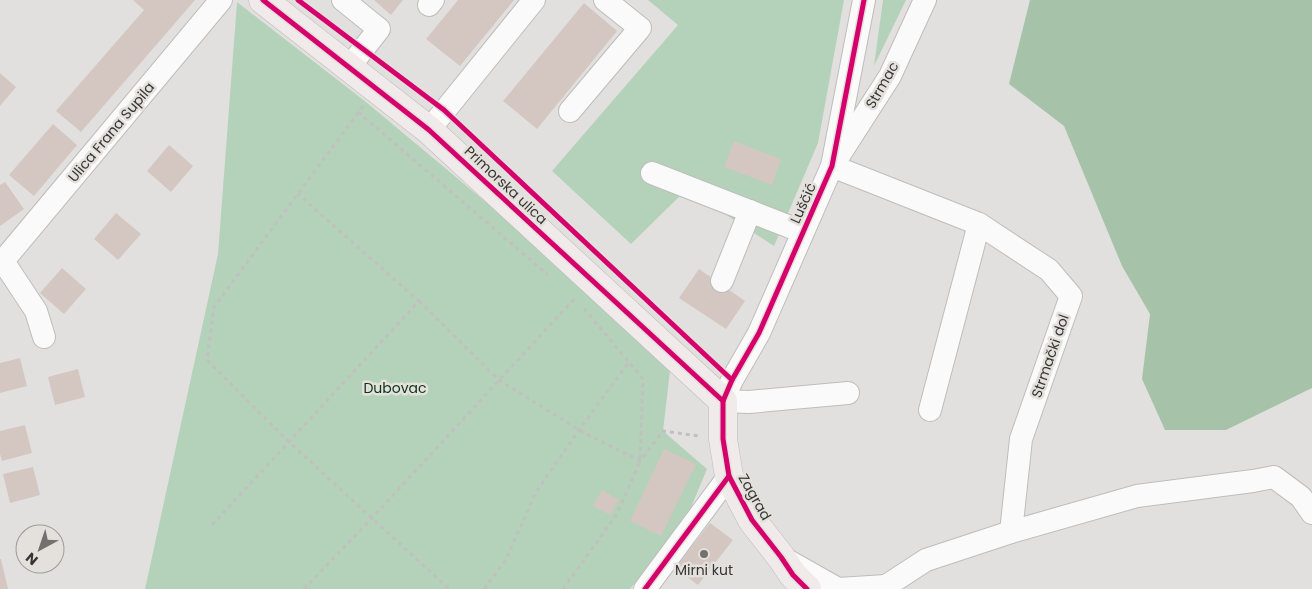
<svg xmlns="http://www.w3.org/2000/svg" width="1312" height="589" viewBox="0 0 1312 589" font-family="Poppins,sans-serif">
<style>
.green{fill:#b4d2b9}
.forest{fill:#a6c3aa}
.building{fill:#d4c7c1}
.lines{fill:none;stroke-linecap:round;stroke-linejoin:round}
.minor-casing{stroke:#bebdbb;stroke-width:24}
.major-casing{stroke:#bdbcbb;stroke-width:29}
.path{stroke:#c0c0bf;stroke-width:3;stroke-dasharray:4 4;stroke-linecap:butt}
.minor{stroke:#fbfafa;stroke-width:22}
.major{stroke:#f0eaeb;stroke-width:28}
.cycleway-casing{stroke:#e4e1dc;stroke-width:8}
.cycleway{stroke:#d6006c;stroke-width:5}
.poi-dot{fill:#72716e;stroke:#e4e1dc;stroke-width:2}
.labels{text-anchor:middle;stroke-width:5;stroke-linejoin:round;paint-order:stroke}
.street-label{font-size:14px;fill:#363532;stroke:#e4e1dc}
.park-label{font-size:14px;fill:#083417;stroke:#e4e1dc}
.poi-label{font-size:14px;fill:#363532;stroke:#e4e1dc}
</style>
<rect width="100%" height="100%" fill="#e2e0de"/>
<g class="green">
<polygon points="648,0 844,0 818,143 774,246 687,189 631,244 552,171 678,25"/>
<polygon points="883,0 906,0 874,66"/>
<polygon points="237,2 366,102 541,248 670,371 663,431 707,469 687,517 630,589 145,589 218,254"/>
</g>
<polygon class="forest" points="1030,0 1312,0 1312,388 1226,430 1165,430 1142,379 1150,314 1122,266 1064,126 1009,84"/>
<g class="building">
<polygon points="133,0 195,0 81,132 56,111 144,10"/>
<polygon points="374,0 403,0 391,15"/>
<polygon points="458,0 514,0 460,66 426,39"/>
<polygon points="584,3 617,31 537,129 503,101"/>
<polygon points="0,73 16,87 0,106"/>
<polygon points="53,124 77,145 34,196 9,175"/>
<polygon points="734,141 781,159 772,185 724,167"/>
<polygon points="169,145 193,166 171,192 147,171"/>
<polygon points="5,182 24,209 0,226 0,185"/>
<polygon points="116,213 141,234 118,260 94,239"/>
<polygon points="62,268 86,289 64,314 40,293"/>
<polygon points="699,269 745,301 726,329 679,298"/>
<polygon points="20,358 27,386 0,393 0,363"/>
<polygon points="78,369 85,397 55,405 48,377"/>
<polygon points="25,425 32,453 2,461 0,454 0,431"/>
<polygon points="664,449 696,464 661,536 630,521"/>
<polygon points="33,467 40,495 10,503 3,474"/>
<polygon points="602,490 619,500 610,515 593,506"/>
<polygon points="710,523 733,540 698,585 675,568"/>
<polygon points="0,559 1,559 8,589 0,589"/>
</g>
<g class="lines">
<defs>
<g id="minor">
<polyline points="343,0 379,29 350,66"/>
<polyline points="429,5 433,0"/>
<polyline points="570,111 640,28 605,0"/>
<polyline points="429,130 534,0"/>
<polyline points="838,157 890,76 925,0"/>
<polyline points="832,166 979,224 1049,270 1071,296 1021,439 1011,532 1137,496 1253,481 1274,477 1301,497 1312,513"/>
<polyline points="652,173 803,232"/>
<polyline points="3,261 36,311 44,337"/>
<polyline points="0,262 3,261 221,0"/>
<polyline points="722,281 750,211"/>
<polyline points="848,393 749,402 723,401 732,380 759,333 832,166 864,0"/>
<polyline points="930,410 979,224"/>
<polyline points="785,559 838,589 886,586"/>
<polyline points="645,589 729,476"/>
<polyline points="886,589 886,586 926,560 1011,532"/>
</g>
<polyline id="major" points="263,0 429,130 723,401 723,439 729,476 752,520 781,557 793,575 807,589"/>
</defs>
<use href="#minor" class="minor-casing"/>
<use href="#major" class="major-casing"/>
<g class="path">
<polyline points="363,106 214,307 207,360 288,441 449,589"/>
<polyline points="358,112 548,275"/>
<polyline points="419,301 499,380 579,430 640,461 663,431 699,436"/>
<polyline points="212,525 419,301 298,194"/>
<polyline points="304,589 372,518 575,298"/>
<polyline points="484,589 505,561 536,492 579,430 629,362"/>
<polyline points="563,589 617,514 640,461 643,379 582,306"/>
</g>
<use href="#minor" class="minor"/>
<use href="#major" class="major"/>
<defs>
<g id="cycleway">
<polyline points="263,0 429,130 723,401"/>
<polyline points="298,0 444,110 732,380"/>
<polyline points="645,589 729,476"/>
<polyline points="807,589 793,575 781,557 752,520 729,476 723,439 723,401 732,380 759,333 832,166 864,0"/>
</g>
</defs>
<use href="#cycleway" class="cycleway-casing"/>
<use href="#cycleway" class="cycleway"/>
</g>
<circle class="poi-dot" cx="704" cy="554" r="5"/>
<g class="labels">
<g class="street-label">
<text transform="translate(882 85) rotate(-60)" y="5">Strmac</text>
<text transform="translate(111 132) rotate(-50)" y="5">Ulica Frana Supila</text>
<text transform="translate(506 185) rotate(43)" y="5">Primorska ulica</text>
<text transform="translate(803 203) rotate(-66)" y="5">Luščić</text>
<text transform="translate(1050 356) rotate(-71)" y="5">Strmački dol</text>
<text transform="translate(755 497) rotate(60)" y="5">Zagrad</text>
</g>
<g class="park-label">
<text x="395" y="393">Dubovac</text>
</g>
<g class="poi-label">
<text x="704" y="575">Mirni kut</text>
</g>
</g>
<g transform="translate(40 549) rotate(220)"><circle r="24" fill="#e4e1dc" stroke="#9e9c98"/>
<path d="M0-4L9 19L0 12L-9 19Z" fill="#72716e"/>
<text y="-8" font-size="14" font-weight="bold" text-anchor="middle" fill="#363532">N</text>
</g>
</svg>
